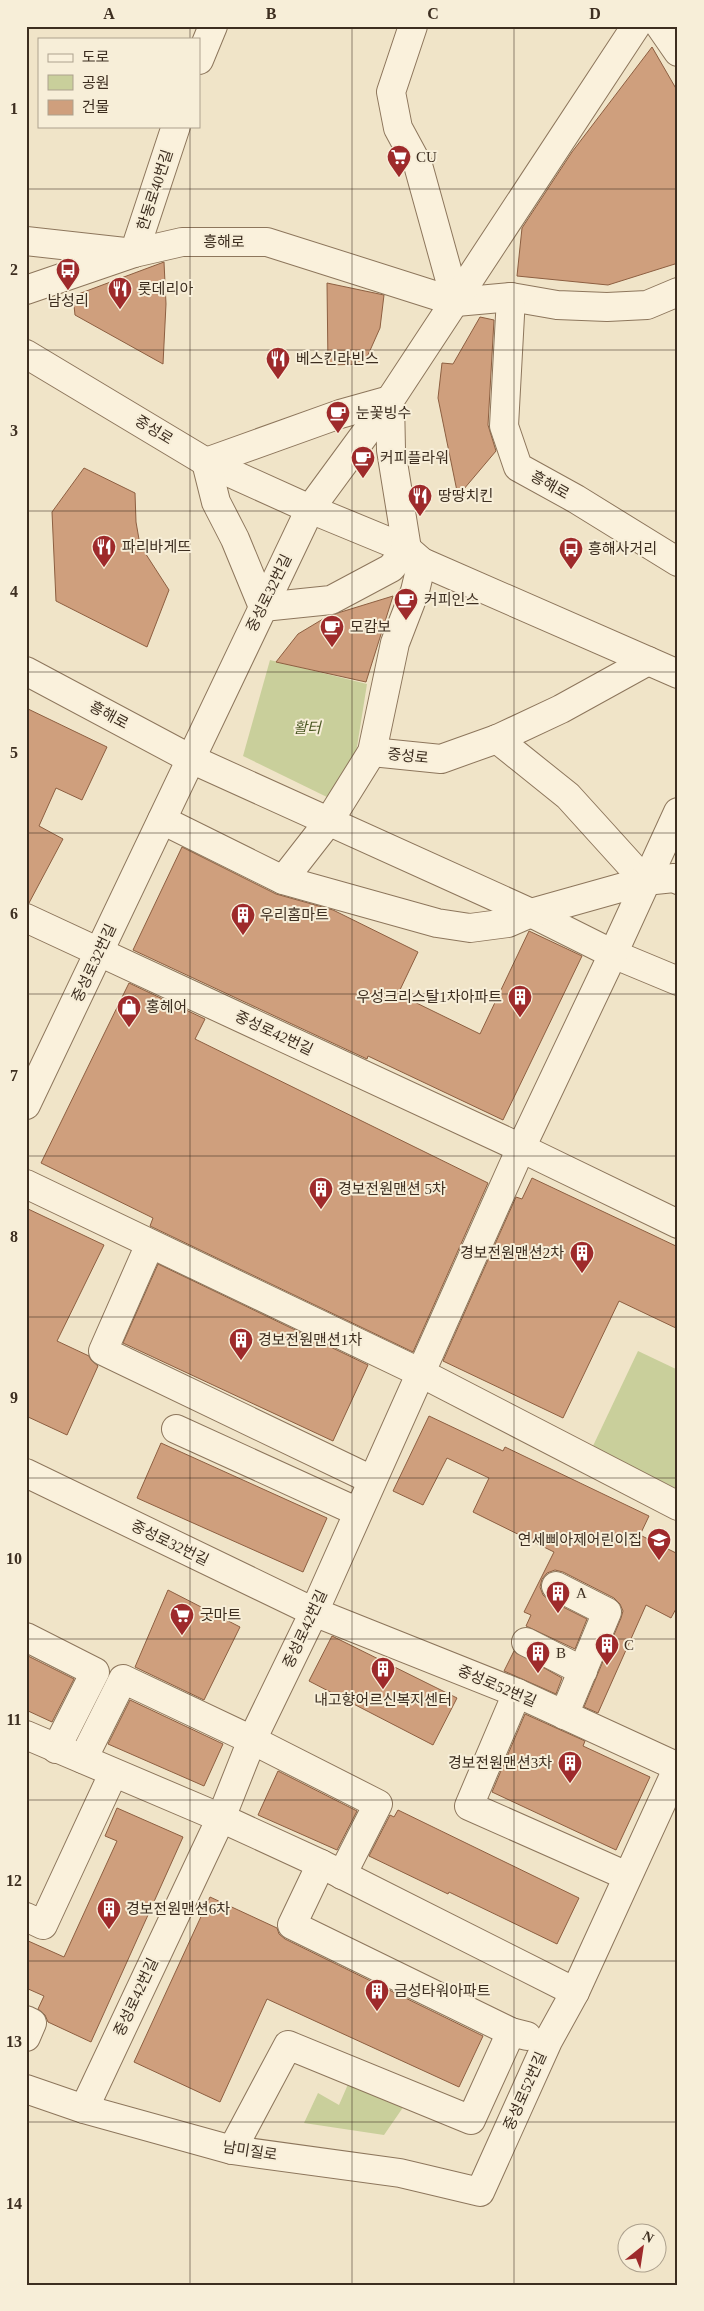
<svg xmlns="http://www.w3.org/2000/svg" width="704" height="2311" viewBox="0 0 704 2311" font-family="'Times New Roman','Noto Sans KR',serif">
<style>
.green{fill:#c9cf9b}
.building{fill:#cf9f7d;stroke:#8d5f41}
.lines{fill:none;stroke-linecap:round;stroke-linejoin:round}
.minor-casing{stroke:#8d765c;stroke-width:30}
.minor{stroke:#faf1dc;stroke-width:28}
.grid{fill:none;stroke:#3d2e20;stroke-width:1;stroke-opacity:0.55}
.labels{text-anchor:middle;stroke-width:4;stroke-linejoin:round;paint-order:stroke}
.poi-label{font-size:15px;fill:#3d2e20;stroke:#f7eed8;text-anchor:start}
.street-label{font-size:15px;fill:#3d2e20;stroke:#f7eed8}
.park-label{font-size:15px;font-style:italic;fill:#4d5a26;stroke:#f7eed8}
.neatline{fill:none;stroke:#3d2e20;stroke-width:2}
.grid-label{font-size:16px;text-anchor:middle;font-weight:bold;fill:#3d2e20}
</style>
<rect width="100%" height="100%" fill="#f0e4c8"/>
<g class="green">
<polygon points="270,660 367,684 356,753 331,799 243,756"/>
<polygon points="638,1351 678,1370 678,1489 592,1448"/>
<polygon points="349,2082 404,2106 384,2135 304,2123 318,2093 339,2105"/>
</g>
<g class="building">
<polygon points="652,47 678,92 678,263 608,285 517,276 522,228 572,152"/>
<polygon points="164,262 166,304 163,364 75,315 73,296"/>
<polygon points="327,283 384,295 380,328 364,364 328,365"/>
<polygon points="480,317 494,320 488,425 496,451 458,496 438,398 442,363 453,364"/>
<polygon points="84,468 135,493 136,522 140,545 169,590 147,647 56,601 52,512"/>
<polygon points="393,596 366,682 276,662 298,634 328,616"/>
<polygon points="26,708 107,747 82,800 56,788 39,826 63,839 29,903 26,903"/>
<polygon points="182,847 276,894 333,910 418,952 398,994 480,1034 529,931 582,956 503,1120 368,1056 367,1059 133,950"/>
<polygon points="129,983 205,1019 195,1039 488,1183 413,1352 150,1226 153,1218 41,1163"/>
<polygon points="532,1178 678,1247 678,1329 619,1301 563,1418 443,1361 516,1197 522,1199"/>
<polygon points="26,1208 104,1245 57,1341 89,1356 91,1360 98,1366 67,1435 26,1416"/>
<polygon points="158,1264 368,1365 333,1441 123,1343"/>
<polygon points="429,1416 503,1451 505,1447 649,1516 640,1535 678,1554 678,1605 671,1618 646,1605 598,1713 584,1707 621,1618 623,1611 620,1604 614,1598 563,1572 555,1570 547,1573 542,1579 540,1587 543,1595 549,1600 587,1619 575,1649 526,1626 531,1615 524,1612 554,1552 473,1512 489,1478 447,1458 423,1505 393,1491"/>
<polygon points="161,1443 327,1518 303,1572 137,1498"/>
<polygon points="168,1590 240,1627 204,1700 135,1667"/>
<polygon points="332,1636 457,1698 433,1745 309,1681"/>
<polygon points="514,1651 562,1678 556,1694 504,1671"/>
<polygon points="26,1655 74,1679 52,1722 26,1710"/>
<polygon points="130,1700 223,1744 204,1786 108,1744"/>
<polygon points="525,1714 585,1741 583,1746 650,1777 616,1850 492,1792"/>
<polygon points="278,1771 357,1811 337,1850 258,1815"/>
<polygon points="117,1808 183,1837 91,2042 48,2022 45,2015 38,2009 44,1996 26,1988 26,1940 64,1957 117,1841 105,1836"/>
<polygon points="398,1810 579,1898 557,1944 449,1892 448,1894 369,1856 390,1815 394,1817"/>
<polygon points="210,1897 277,1928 279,1934 285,1939 483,2036 459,2087 267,1999 220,2102 134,2062"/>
</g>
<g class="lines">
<defs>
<g id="minor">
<polyline points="413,26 391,92 398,128 418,165 456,302"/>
<polyline points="660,26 678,52"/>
<polyline points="199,60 213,26"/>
<polyline points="26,241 134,253 176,126"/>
<polyline points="26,290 134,253 182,242 267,242 456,302 511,297 557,305 607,307 647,305 678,292"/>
<polyline points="511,297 504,426 518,467 576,499 678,562"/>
<polyline points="26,354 206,462 310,509 407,549 422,562 678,674"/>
<polygon points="390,400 391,450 407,549 391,568 331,600 263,607 235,539 216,502 206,462 340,414"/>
<polyline points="26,671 191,759 531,913 613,954 678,981"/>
<polyline points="497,739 568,796 645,881"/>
<polyline points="372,752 441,759 497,739 561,709 648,661"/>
<polyline points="162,820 283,880 437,923 470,928 508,923 531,913 645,881 674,878 678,880"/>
<polyline points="283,880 329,821 372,752 395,643 415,591 422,562"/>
<polyline points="26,918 521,1148 678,1224"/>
<polyline points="26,1105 310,509 390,400 636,26"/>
<polyline points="26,1184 419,1372 678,1506"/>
<polyline points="150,1244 103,1351 372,1480"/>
<polyline points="176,1429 358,1512"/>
<polyline points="26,1473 314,1612 517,1693 678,1767"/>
<polyline points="556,1586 607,1612 564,1715"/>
<polyline points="26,1637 95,1672 56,1749"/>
<polyline points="526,1642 583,1671"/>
<polyline points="517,1693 469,1806 627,1876"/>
<polyline points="26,1735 221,1818 321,1864 575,1992"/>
<polyline points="83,1759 123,1679 252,1740 378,1804 342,1875"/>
<polyline points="321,1864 292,1925 511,2032 527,2036"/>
<polyline points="26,1917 43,1925 113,1774"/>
<polyline points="26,2020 32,2023 26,2037"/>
<polyline points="26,2089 84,2109 232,2150 400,2173 480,2192 548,2041 575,1992 678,1767"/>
<polyline points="84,2109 221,1818 252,1740 314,1612 521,1148 613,954 678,812"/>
<polyline points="232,2150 288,2045 471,2120 511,2032"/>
</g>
</defs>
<use href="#minor" class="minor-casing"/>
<use href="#minor" class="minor"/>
</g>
<path class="grid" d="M 190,26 L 190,39M 352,26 L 352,2285M 514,26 L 514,2285M 190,126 L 190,2285M 26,189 L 678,189M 26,350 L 678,350M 26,511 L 678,511M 26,672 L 678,672M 26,833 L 678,833M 26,994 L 678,994M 26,1156 L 678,1156M 26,1317 L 678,1317M 26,1478 L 678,1478M 26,1639 L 678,1639M 26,1800 L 678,1800M 26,1961 L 678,1961M 26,2122 L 678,2122"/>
<defs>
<symbol id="supermarket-pin" viewBox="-11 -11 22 30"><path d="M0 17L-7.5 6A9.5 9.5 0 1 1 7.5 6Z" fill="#9e2a2b" stroke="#f7eed8"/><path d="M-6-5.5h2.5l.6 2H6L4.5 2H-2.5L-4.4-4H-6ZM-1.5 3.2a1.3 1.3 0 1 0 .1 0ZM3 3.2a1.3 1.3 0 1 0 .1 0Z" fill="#fff"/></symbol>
<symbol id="bus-pin" viewBox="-11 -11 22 30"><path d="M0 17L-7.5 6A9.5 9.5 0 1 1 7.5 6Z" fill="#9e2a2b" stroke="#f7eed8"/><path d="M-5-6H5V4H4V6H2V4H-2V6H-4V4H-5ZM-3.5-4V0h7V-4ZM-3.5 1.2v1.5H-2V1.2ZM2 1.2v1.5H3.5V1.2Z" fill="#fff"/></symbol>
<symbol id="restaurant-pin" viewBox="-11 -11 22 30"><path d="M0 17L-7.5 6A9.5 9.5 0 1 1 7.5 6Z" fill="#9e2a2b" stroke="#f7eed8"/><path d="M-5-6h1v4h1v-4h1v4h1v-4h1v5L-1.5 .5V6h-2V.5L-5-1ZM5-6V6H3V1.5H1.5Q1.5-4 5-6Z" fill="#fff"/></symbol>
<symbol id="cafe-pin" viewBox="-11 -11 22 30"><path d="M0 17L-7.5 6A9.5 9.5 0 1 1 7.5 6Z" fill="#9e2a2b" stroke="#f7eed8"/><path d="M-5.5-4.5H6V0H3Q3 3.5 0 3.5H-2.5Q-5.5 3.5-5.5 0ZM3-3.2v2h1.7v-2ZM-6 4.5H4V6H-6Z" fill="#fff"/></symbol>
<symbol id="building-pin" viewBox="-11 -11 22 30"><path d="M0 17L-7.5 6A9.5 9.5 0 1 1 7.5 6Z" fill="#9e2a2b" stroke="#f7eed8"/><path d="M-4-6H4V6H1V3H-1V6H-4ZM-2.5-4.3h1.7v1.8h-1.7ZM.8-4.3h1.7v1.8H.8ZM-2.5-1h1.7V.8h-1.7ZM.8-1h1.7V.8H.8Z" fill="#fff"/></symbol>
<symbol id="shop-pin" viewBox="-11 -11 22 30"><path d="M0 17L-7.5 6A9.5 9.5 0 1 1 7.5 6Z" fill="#9e2a2b" stroke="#f7eed8"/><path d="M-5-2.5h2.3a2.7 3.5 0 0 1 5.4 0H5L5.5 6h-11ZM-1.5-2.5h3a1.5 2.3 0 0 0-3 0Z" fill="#fff"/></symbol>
<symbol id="school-pin" viewBox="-11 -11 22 30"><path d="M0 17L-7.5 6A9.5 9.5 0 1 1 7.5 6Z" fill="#9e2a2b" stroke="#f7eed8"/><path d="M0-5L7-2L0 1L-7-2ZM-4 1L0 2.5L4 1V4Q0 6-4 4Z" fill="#fff"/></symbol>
</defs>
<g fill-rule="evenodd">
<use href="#supermarket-pin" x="385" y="143" width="28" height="38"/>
<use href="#bus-pin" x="54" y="256" width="28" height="38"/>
<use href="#restaurant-pin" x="106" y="275" width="28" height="38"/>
<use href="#restaurant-pin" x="264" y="345" width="28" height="38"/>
<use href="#cafe-pin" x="324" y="399" width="28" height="38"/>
<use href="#cafe-pin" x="349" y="444" width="28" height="38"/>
<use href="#restaurant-pin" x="406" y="482" width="28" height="38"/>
<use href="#restaurant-pin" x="90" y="533" width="28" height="38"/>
<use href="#bus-pin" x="557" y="535" width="28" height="38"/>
<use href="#cafe-pin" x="392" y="586" width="28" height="38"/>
<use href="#cafe-pin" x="318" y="613" width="28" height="38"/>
<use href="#building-pin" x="229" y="901" width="28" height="38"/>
<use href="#building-pin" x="506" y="983" width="28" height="38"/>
<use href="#shop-pin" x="115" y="993" width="28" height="38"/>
<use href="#building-pin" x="307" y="1175" width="28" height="38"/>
<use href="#building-pin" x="568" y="1239" width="28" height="38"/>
<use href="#building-pin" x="227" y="1326" width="28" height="38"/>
<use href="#school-pin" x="645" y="1526" width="28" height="38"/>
<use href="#building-pin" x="544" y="1579" width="28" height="38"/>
<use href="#supermarket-pin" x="168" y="1601" width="28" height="38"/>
<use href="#building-pin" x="593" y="1631" width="28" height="38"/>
<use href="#building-pin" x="524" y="1639" width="28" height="38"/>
<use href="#building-pin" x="369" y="1655" width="28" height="38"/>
<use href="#building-pin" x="556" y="1749" width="28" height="38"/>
<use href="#building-pin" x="95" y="1895" width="28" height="38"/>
<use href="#building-pin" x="363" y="1977" width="28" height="38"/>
</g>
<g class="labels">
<g class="poi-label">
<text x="416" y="162">CU</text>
<text x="138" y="294">롯데리아</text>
<text x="68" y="306" text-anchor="middle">남성리</text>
<text x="296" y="364">베스킨라빈스</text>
<text x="356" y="418">눈꽃빙수</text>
<text x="380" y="463">커피플라워</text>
<text x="438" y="501">땅땅치킨</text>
<text x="122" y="552">파리바게뜨</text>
<text x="588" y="554">흥해사거리</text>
<text x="424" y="605">커피인스</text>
<text x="350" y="632">모캄보</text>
<text x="260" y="920">우리홈마트</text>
<text x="502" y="1002" text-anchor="end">우성크리스탈1차아파트</text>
<text x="146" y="1012">홍헤어</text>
<text x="338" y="1194">경보전원맨션 5차</text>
<text x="564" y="1258" text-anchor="end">경보전원맨션2차</text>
<text x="258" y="1345">경보전원맨션1차</text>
<text x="642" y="1545" text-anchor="end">연세삐아제어린이집</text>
<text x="576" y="1598">A</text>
<text x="200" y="1620">굿마트</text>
<text x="624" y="1650">C</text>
<text x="556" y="1658">B</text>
<text x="383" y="1705" text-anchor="middle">내고향어르신복지센터</text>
<text x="552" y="1768" text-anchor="end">경보전원맨션3차</text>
<text x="126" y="1914">경보전원맨션6차</text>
<text x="394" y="1996">금성타워아파트</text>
</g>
<g class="street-label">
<text transform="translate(155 190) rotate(-72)" y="5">한동로40번길</text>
<text x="224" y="247">흥해로</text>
<text transform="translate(154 430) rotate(31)" y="5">중성로</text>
<text transform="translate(550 485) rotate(29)" y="5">흥해로</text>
<text transform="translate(269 593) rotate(-64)" y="5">중성로32번길</text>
<text transform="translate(109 715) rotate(28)" y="5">흥해로</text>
<text transform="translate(408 756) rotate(6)" y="5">중성로</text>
<text transform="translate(94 963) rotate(-65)" y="5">중성로32번길</text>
<text transform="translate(274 1033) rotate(25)" y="5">중성로42번길</text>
<text transform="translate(170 1543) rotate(26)" y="5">중성로32번길</text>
<text transform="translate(305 1629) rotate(-65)" y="5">중성로42번길</text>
<text transform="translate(497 1686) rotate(23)" y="5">중성로52번길</text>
<text transform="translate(136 1997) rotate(-65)" y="5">중성로42번길</text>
<text transform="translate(525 2091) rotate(-66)" y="5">중성로52번길</text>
<text transform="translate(250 2151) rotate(9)" y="5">남미질로</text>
</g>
<g class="park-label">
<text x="307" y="733">활터</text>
</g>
</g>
<rect width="704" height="2311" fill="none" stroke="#f7eed8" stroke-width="55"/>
<rect x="38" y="38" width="162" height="90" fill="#f7eed8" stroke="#ada18e"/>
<rect x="48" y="54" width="25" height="8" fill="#faf1dc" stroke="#ada18e"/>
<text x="82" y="62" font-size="15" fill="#3d2e20">도로</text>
<rect x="48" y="75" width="25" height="15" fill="#c9cf9b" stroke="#ada18e"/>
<text x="82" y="88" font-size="15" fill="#3d2e20">공원</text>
<rect x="48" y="100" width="25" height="15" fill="#cf9f7d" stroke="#ada18e"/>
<text x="82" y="112" font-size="15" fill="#3d2e20">건물</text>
<g transform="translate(642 2248) rotate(30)"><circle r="24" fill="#f7eed8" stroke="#ada18e"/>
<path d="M0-4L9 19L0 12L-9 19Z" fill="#9e2a2b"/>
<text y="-8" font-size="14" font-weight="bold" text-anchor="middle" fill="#3d2e20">N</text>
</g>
<rect x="28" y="28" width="648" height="2256" class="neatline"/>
<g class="grid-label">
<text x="109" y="19">A</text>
<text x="271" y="19">B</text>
<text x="433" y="19">C</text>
<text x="595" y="19">D</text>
<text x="14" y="114">1</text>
<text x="14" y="275">2</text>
<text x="14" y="436">3</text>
<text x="14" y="597">4</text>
<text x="14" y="758">5</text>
<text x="14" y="919">6</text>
<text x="14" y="1081">7</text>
<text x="14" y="1242">8</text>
<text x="14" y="1403">9</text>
<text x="14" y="1564">10</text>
<text x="14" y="1725">11</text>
<text x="14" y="1886">12</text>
<text x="14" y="2047">13</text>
<text x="14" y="2209">14</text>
</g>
</svg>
